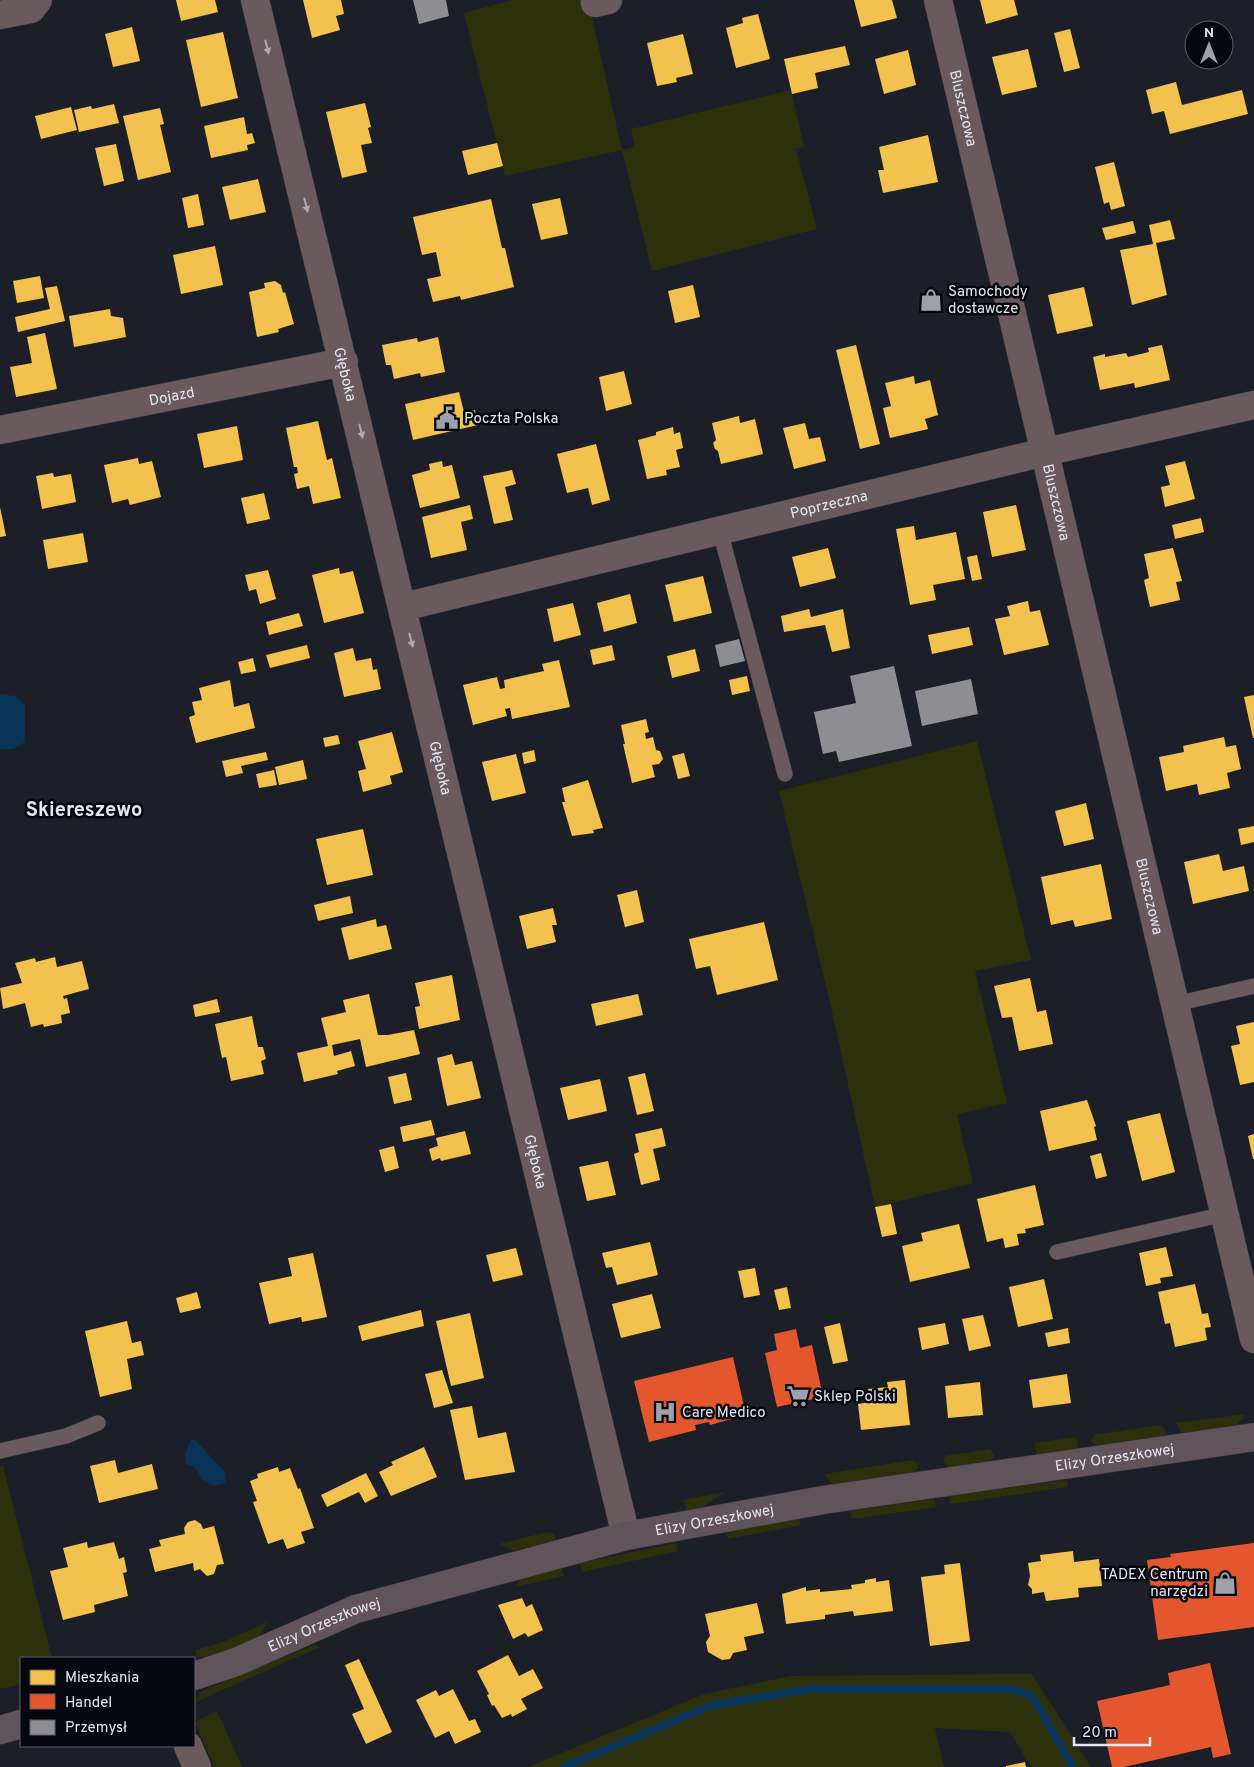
<svg xmlns="http://www.w3.org/2000/svg" width="1254" height="1767" viewBox="0 0 1254 1767" font-family="Overpass,sans-serif">
<style>
.green{fill:#2b300b}
.water{fill:#083358}
.homes{fill:#f2c14e}
.shops{fill:#e4572e}
.industry{fill:#8d8d92}
.lines{fill:none;stroke-linecap:round;stroke-linejoin:round}
.stream{stroke:#083358;stroke-width:8}
.lane-casing{stroke:#3a3c43;stroke-width:16}
.street-casing{stroke:#3a3c43;stroke-width:29}
.secondary-casing{stroke:#3a3c43;stroke-width:29}
.lane{stroke:#6a5a5e;stroke-width:15}
.street{stroke:#6a5a5e;stroke-width:28}
.secondary{stroke:#61535a;stroke-width:28}
.oneway{fill:#ada7af}
.labels{text-anchor:middle;stroke-width:5;stroke-linejoin:round;paint-order:stroke}
.street-label{font-size:15px;fill:#e3e6f2;stroke:#06070e}
.poi-label{font-size:15px;fill:#e3e6f2;stroke:#06070e;text-anchor:start}
.district-label{font-size:20px;font-weight:bold;fill:#e3e6f2;stroke:#06070e}
</style>
<rect width="100%" height="100%" fill="#1d1f28"/>
<g class="green">
<polygon points="513,0 588,0 622,150 635,147 631,129 791,90 804,147 796,149 817,229 652,271 622,150 505,176 464,13"/>
<polygon points="977,741 1031,960 975,971 1007,1103 957,1114 973,1183 875,1207 831,1007 779,791"/>
<polygon points="1246,1414 1237,1425 1181,1433 1176,1423"/>
<polygon points="1160,1425 1163,1426 1166,1433 1163,1436 1098,1446 1091,1442 1094,1435"/>
<polygon points="1076,1437 1078,1449 1037,1455 1035,1443"/>
<polygon points="990,1449 995,1456 990,1461 949,1468 943,1460 945,1456"/>
<polygon points="913,1460 918,1465 916,1471 911,1473 836,1484 830,1482 825,1474"/>
<polygon points="0,1466 3,1466 52,1658 21,1658 21,1684 0,1689"/>
<polygon points="1067,1480 1068,1487 950,1504 949,1496"/>
<polygon points="725,1492 702,1507 687,1511 683,1500"/>
<polygon points="934,1499 936,1507 852,1519 850,1511"/>
<polygon points="799,1518 801,1525 728,1539 726,1531"/>
<polygon points="547,1532 554,1534 556,1541 513,1551 499,1544"/>
<polygon points="675,1543 678,1551 582,1572 580,1563"/>
<polygon points="562,1568 564,1576 515,1587 522,1578"/>
<path d="M 267,1622 L 260,1636 C 246,1642 211,1661 197,1656 L 195,1650 L 224,1642 Z"/>
<polygon points="314,1645 320,1647 195,1702 202,1691"/>
<polygon points="1032,1674 1091,1767 1031,1767 1010,1732 935,1728 944,1767 528,1767 704,1694 791,1676"/>
<polygon points="217,1711 242,1767 214,1767 195,1722"/>
</g>
<g class="water">
<polygon points="0,694 15,696 25,705 25,742 13,749 0,749"/>
<polygon points="194,1439 225,1472 226,1483 214,1486 203,1480 194,1466 186,1464 185,1455 190,1441"/>
</g>
<g class="homes">
<polygon points="176,0 215,0 218,12 181,21"/>
<polygon points="303,0 341,0 344,14 336,16 340,30 312,38"/>
<polygon points="854,0 892,0 897,18 861,27"/>
<polygon points="980,0 1014,0 1018,15 986,24"/>
<polygon points="758,14 770,59 736,68 726,28 743,23 742,18"/>
<polygon points="132,27 140,61 113,67 105,34"/>
<polygon points="1070,29 1080,68 1064,72 1054,33"/>
<polygon points="223,32 238,98 201,107 186,40"/>
<polygon points="683,34 693,74 676,78 677,82 657,86 647,43"/>
<polygon points="845,46 850,65 815,73 818,88 792,94 784,59"/>
<polygon points="1028,49 1037,87 1002,95 992,57"/>
<polygon points="908,50 916,85 884,94 875,59"/>
<polygon points="1176,82 1182,105 1242,90 1248,114 1170,134 1164,111 1152,114 1146,90"/>
<polygon points="365,103 371,127 368,128 372,143 361,145 367,172 342,178 326,112"/>
<polygon points="114,104 119,123 79,132 74,110 91,106 92,109"/>
<polygon points="71,107 77,130 41,139 35,116"/>
<polygon points="160,108 164,124 160,125 171,172 138,180 123,116"/>
<polygon points="244,117 247,134 252,133 255,143 247,145 248,150 211,158 204,126"/>
<polygon points="928,135 938,182 883,193 878,170 884,170 879,147"/>
<polygon points="497,143 503,166 468,175 462,151"/>
<polygon points="116,144 124,181 104,186 95,148"/>
<polygon points="1114,162 1125,206 1111,210 1109,202 1104,204 1095,167"/>
<polygon points="258,179 266,212 230,220 222,187"/>
<polygon points="198,194 204,225 188,228 182,198"/>
<polygon points="560,198 568,234 541,240 532,204"/>
<polygon points="491,199 502,248 505,248 514,287 461,300 460,296 433,302 427,279 441,276 436,252 422,255 413,217"/>
<polygon points="1170,220 1175,239 1156,243 1167,295 1132,305 1120,250 1153,244 1149,225"/>
<polygon points="1133,221 1136,233 1106,240 1102,228"/>
<polygon points="215,246 223,285 181,294 173,255"/>
<polygon points="40,276 44,298 17,303 13,281"/>
<polygon points="275,281 281,285 283,293 285,292 294,324 278,329 279,332 257,337 249,292 265,288 264,283"/>
<polygon points="693,285 700,317 675,323 668,291"/>
<polygon points="57,286 65,321 18,332 15,317 50,309 45,288"/>
<polygon points="1084,287 1093,326 1057,334 1048,295"/>
<polygon points="110,309 111,316 123,318 126,337 74,347 69,316"/>
<polygon points="45,333 57,389 16,397 10,367 32,363 27,337"/>
<polygon points="438,337 445,372 421,377 420,373 394,379 391,365 386,365 382,345 417,338 418,342"/>
<polygon points="856,345 880,444 860,449 836,350"/>
<polygon points="1162,345 1170,380 1135,388 1134,383 1100,390 1093,357 1105,354 1105,357 1126,353 1128,357 1149,352 1148,348"/>
<polygon points="624,371 632,404 606,411 599,377"/>
<polygon points="914,376 915,384 930,380 938,415 925,419 928,429 890,438 883,408 891,406 885,383"/>
<polygon points="459,392 464,412 475,410 478,425 413,440 405,404"/>
<polygon points="739,416 740,423 755,419 763,454 721,464 718,451 715,449 713,443 716,440 712,423"/>
<polygon points="318,421 327,460 332,458 341,498 313,504 309,486 297,489 294,474 298,473 297,467 294,467 286,428"/>
<polygon points="805,423 809,439 820,437 826,461 794,469 783,428"/>
<polygon points="237,426 243,460 204,468 197,434"/>
<polygon points="673,427 674,434 680,432 683,448 676,450 680,467 666,470 667,475 647,479 638,440 656,435 656,432"/>
<polygon points="596,444 610,500 592,505 588,488 567,493 557,454"/>
<polygon points="138,458 139,464 152,461 161,497 130,505 128,499 112,503 104,465"/>
<polygon points="442,461 443,467 452,465 460,498 420,508 412,475 430,470 429,464"/>
<polygon points="1185,461 1195,499 1165,507 1161,487 1170,485 1165,466"/>
<polygon points="512,470 516,484 505,487 513,520 494,524 483,476"/>
<polygon points="53,473 54,477 71,474 76,502 42,509 36,476"/>
<polygon points="264,493 270,519 247,524 241,498"/>
<polygon points="470,505 473,519 461,522 467,550 431,558 422,517"/>
<polygon points="1016,505 1026,550 992,557 983,512"/>
<polygon points="0,507 6,536 0,537"/>
<polygon points="1201,518 1204,532 1175,539 1172,525"/>
<polygon points="914,526 916,540 956,532 965,579 933,585 936,600 910,605 896,529"/>
<polygon points="83,533 88,562 48,569 43,540"/>
<polygon points="828,548 836,578 800,587 792,557"/>
<polygon points="1173,548 1182,581 1176,582 1180,600 1150,607 1144,580 1149,578 1144,554"/>
<polygon points="977,555 982,579 972,581 967,557"/>
<polygon points="339,568 340,574 353,571 364,613 324,623 312,575"/>
<polygon points="268,570 276,599 260,604 256,589 249,591 245,575"/>
<polygon points="703,576 712,613 674,622 665,585"/>
<polygon points="630,594 637,623 604,632 597,603"/>
<polygon points="1028,601 1030,612 1040,610 1049,645 1004,655 995,619 1010,616 1007,606"/>
<polygon points="573,603 581,635 554,642 547,609"/>
<polygon points="809,609 811,617 843,609 850,648 832,652 825,625 784,632 781,616"/>
<polygon points="299,613 303,626 269,635 266,622"/>
<polygon points="969,627 973,645 932,654 928,635"/>
<polygon points="307,645 310,658 270,668 266,655"/>
<polygon points="612,645 615,660 593,665 590,650"/>
<polygon points="353,648 356,661 371,658 373,670 377,669 381,689 344,697 334,653"/>
<polygon points="695,649 700,671 672,678 667,656"/>
<polygon points="253,658 256,671 241,674 238,662"/>
<polygon points="559,660 570,707 512,719 510,708 505,709 507,716 473,725 463,685 497,677 500,689 505,688 504,680 544,671 542,664"/>
<polygon points="747,676 750,691 732,695 729,680"/>
<polygon points="230,680 234,707 249,703 255,728 196,743 189,717 195,715 192,702 202,700 199,688"/>
<polygon points="1254,695 1254,738 1253,738 1244,697"/>
<polygon points="646,719 649,732 645,733 646,739 653,737 656,750 660,751 663,759 659,764 652,765 655,777 632,783 623,744 625,744 621,725"/>
<polygon points="392,732 403,772 390,776 392,784 363,792 358,771 366,769 358,741"/>
<polygon points="338,735 340,744 325,747 323,738"/>
<polygon points="1224,737 1226,747 1236,745 1241,769 1227,773 1230,788 1199,795 1197,784 1166,791 1159,757 1184,752 1183,746"/>
<polygon points="534,750 536,761 524,764 522,753"/>
<polygon points="266,752 268,760 241,766 243,773 226,777 222,761"/>
<polygon points="684,753 690,776 678,779 672,756"/>
<polygon points="516,754 526,793 492,801 482,762"/>
<polygon points="303,760 307,779 279,785 275,767"/>
<polygon points="274,770 277,785 259,788 256,774"/>
<polygon points="588,780 603,828 593,830 594,833 572,836 562,802 565,802 562,788"/>
<polygon points="1086,803 1094,839 1064,846 1055,811"/>
<polygon points="1254,826 1254,842 1241,845 1238,829"/>
<polygon points="363,829 373,875 327,885 316,839"/>
<polygon points="1219,854 1223,871 1244,866 1249,891 1193,904 1184,862"/>
<polygon points="1101,864 1112,919 1075,927 1073,920 1051,925 1041,877"/>
<polygon points="637,890 644,922 625,927 617,895"/>
<polygon points="350,896 353,913 318,921 314,905"/>
<polygon points="553,908 557,925 552,925 556,942 527,949 519,916"/>
<polygon points="376,919 377,927 386,925 392,949 349,960 341,928"/>
<polygon points="764,922 778,980 717,995 710,966 696,969 689,939"/>
<polygon points="55,957 57,967 82,961 89,989 63,996 64,999 67,998 70,1013 61,1015 62,1023 44,1027 43,1024 31,1027 25,1003 3,1009 0,988 22,983 15,963 35,958 36,962"/>
<polygon points="452,975 460,1020 419,1029 415,1007 420,1006 415,983"/>
<polygon points="1030,978 1037,1012 1046,1010 1053,1044 1019,1051 1012,1017 1002,1018 994,986"/>
<polygon points="369,994 378,1035 388,1035 414,1030 420,1054 366,1067 360,1039 332,1045 334,1056 351,1051 355,1066 337,1071 338,1074 304,1082 297,1053 328,1046 321,1018 346,1012 343,1000"/>
<polygon points="638,994 643,1015 596,1026 591,1004"/>
<polygon points="217,999 220,1012 195,1017 193,1005"/>
<polygon points="252,1016 258,1047 263,1047 266,1059 261,1061 264,1074 231,1081 226,1057 222,1058 215,1024"/>
<polygon points="1254,1022 1254,1082 1240,1085 1231,1046 1240,1044 1236,1026"/>
<polygon points="452,1054 455,1065 472,1061 481,1098 447,1106 437,1058"/>
<polygon points="406,1073 412,1100 394,1104 388,1077"/>
<polygon points="645,1073 654,1111 637,1115 628,1077"/>
<polygon points="600,1079 607,1111 568,1120 560,1088"/>
<polygon points="1087,1100 1096,1126 1094,1127 1097,1140 1049,1151 1040,1111"/>
<polygon points="1160,1113 1175,1172 1142,1181 1127,1121"/>
<polygon points="431,1120 435,1135 403,1142 400,1127"/>
<polygon points="662,1128 666,1146 653,1149 660,1180 641,1185 634,1154 639,1152 635,1134"/>
<polygon points="465,1131 471,1154 441,1161 440,1158 432,1161 429,1149 438,1146 436,1138"/>
<polygon points="1254,1134 1254,1159 1253,1159 1248,1136"/>
<polygon points="394,1146 399,1168 385,1172 379,1150"/>
<polygon points="1101,1153 1107,1176 1096,1179 1090,1156"/>
<polygon points="608,1161 616,1195 587,1201 579,1167"/>
<polygon points="1035,1185 1044,1225 1025,1229 1026,1233 1017,1234 1019,1245 1005,1248 1003,1238 987,1242 977,1199"/>
<polygon points="891,1204 897,1234 882,1237 875,1207"/>
<polygon points="959,1224 970,1268 910,1282 902,1246 923,1241 921,1233"/>
<polygon points="650,1242 658,1275 617,1285 612,1267 606,1268 602,1253"/>
<polygon points="1166,1247 1173,1276 1160,1278 1161,1283 1146,1286 1139,1253"/>
<polygon points="516,1248 523,1275 493,1282 486,1255"/>
<polygon points="313,1253 327,1317 302,1322 301,1317 269,1324 259,1283 292,1276 288,1258"/>
<polygon points="755,1268 760,1295 744,1298 738,1271"/>
<polygon points="1044,1279 1053,1319 1018,1327 1009,1287"/>
<polygon points="1195,1284 1202,1314 1208,1313 1211,1327 1205,1328 1207,1340 1175,1347 1170,1323 1165,1324 1158,1292"/>
<polygon points="787,1287 791,1308 779,1310 774,1290"/>
<polygon points="197,1292 201,1308 180,1313 176,1298"/>
<polygon points="652,1294 661,1328 621,1338 612,1304"/>
<polygon points="421,1310 424,1326 362,1341 358,1326"/>
<polygon points="470,1313 484,1378 451,1386 436,1321"/>
<polygon points="983,1315 991,1346 969,1351 962,1319"/>
<polygon points="127,1321 132,1343 141,1341 144,1355 127,1359 132,1389 100,1397 85,1331"/>
<polygon points="840,1323 848,1361 833,1364 824,1327"/>
<polygon points="945,1323 949,1344 922,1350 918,1328"/>
<polygon points="1068,1328 1070,1343 1048,1347 1045,1333"/>
<polygon points="442,1370 453,1403 434,1408 425,1374"/>
<polygon points="1067,1374 1071,1403 1033,1408 1029,1380"/>
<polygon points="905,1380 910,1425 861,1430 858,1404 870,1402 868,1389 888,1387 887,1382"/>
<polygon points="980,1382 983,1415 948,1418 945,1386"/>
<polygon points="472,1406 478,1438 506,1432 515,1472 465,1480 450,1410"/>
<polygon points="424,1447 437,1477 391,1496 379,1472 393,1465 391,1462"/>
<polygon points="115,1460 118,1473 152,1464 158,1489 99,1503 90,1466"/>
<polygon points="278,1467 279,1472 290,1468 298,1489 300,1488 314,1528 301,1532 305,1543 287,1549 283,1539 268,1544 253,1502 257,1501 250,1481 258,1478 257,1474"/>
<polygon points="366,1473 378,1496 365,1503 359,1492 327,1507 321,1495"/>
<polygon points="195,1520 201,1524 203,1529 214,1526 224,1564 217,1565 214,1574 207,1576 200,1569 194,1571 193,1563 155,1572 149,1549 161,1546 159,1540 185,1534 184,1528 188,1522"/>
<polygon points="87,1542 88,1548 114,1542 119,1559 124,1557 127,1572 123,1573 128,1596 94,1605 95,1612 63,1620 50,1571 68,1567 63,1548"/>
<polygon points="1073,1551 1074,1562 1099,1559 1102,1586 1078,1588 1079,1597 1046,1601 1044,1592 1032,1594 1032,1589 1028,1585 1030,1576 1028,1563 1041,1561 1040,1555"/>
<polygon points="960,1563 970,1641 930,1646 921,1577 945,1574 944,1565"/>
<polygon points="876,1578 876,1582 889,1580 893,1611 854,1616 853,1611 825,1615 825,1619 786,1624 782,1594 806,1587 806,1591 820,1589 820,1592 852,1589 851,1585 865,1583 865,1580"/>
<polygon points="522,1598 526,1607 532,1604 543,1630 528,1637 525,1633 513,1639 498,1605"/>
<polygon points="757,1603 764,1633 744,1637 747,1650 733,1653 730,1659 722,1660 708,1652 706,1642 710,1636 705,1614"/>
<polygon points="508,1655 519,1676 533,1669 543,1688 521,1699 527,1709 512,1717 511,1714 502,1718 494,1705 492,1706 487,1695 489,1694 477,1671"/>
<polygon points="359,1659 392,1732 366,1744 352,1714 364,1709 345,1665"/>
<polygon points="453,1689 469,1721 475,1719 481,1732 455,1744 449,1731 435,1738 416,1700 436,1690 439,1696"/>
<polygon points="1025,1762 1026,1767 1006,1767 1006,1766"/>
</g>
<g class="shops">
<polygon points="796,1329 800,1348 812,1345 823,1397 777,1407 765,1353 777,1350 774,1334"/>
<polygon points="733,1357 746,1415 710,1425 709,1422 695,1425 696,1430 649,1442 634,1381"/>
<polygon points="1254,1543 1254,1627 1158,1640 1147,1560 1171,1557 1170,1554"/>
<polygon points="1210,1663 1231,1754 1213,1758 1211,1747 1124,1767 1112,1767 1097,1701 1170,1685 1168,1673"/>
</g>
<g class="industry">
<polygon points="413,0 446,0 449,16 419,24"/>
<polygon points="739,639 745,661 720,667 715,645"/>
<polygon points="894,666 912,746 839,762 836,751 823,754 814,712 856,703 850,676"/>
<polygon points="971,679 978,714 922,726 915,691"/>
</g>
<g class="lines">
<polyline class="stream" points="564,1767 712,1705 811,1689 1011,1689 1032,1696 1073,1767"/>
<defs>
<g id="lane">
<polyline points="720,531 785,774"/>
<polyline points="1175,1004 1254,986"/>
<polyline points="1057,1252 1225,1214"/>
<polyline points="0,1451 66,1436 98,1423"/>
</g>
<g id="street">
<path id="s1" d="M 255,0 L 626,1536"/>
<path id="s2" d="M 938,0 L 1254,1339"/>
<polyline points="595,3 608,0"/>
<polyline points="0,15 31,9 38,0"/>
<path id="s3" d="M 0,430 L 344,362"/>
<path id="s4" d="M 403,607 L 1045,452 L 1254,405"/>
<polyline points="188,1746 197,1767"/>
</g>
<g id="secondary">
<path id="s5" d="M 194,1676 L 236,1662 L 356,1609 L 626,1536 L 823,1500 L 1254,1437"/>
<polyline points="0,1730 21,1724"/>
</g>
</defs>
<use href="#lane" class="lane-casing"/>
<use href="#street" class="street-casing"/>
<use href="#secondary" class="secondary-casing"/>
<use href="#lane" class="lane"/>
<use href="#street" class="street"/>
<use href="#secondary" class="secondary"/>
</g>
<defs><path id="oneway-solid" d="M-6-.8H1V-3.2L6.5 0L1 3.2V.8H-6Z" transform="scale(1.25)"/></defs>
<g class="oneway">
<use href="#oneway-solid" transform="translate(267 47) rotate(76)"/>
<use href="#oneway-solid" transform="translate(306 205) rotate(76)"/>
<use href="#oneway-solid" transform="translate(361 431) rotate(76)"/>
<use href="#oneway-solid" transform="translate(411 640) rotate(76)"/>
</g>
<defs>
<symbol id="shop-bare" viewBox="-9 -9 18 18"><path d="M-5-2.5h2.3a2.7 3.5 0 0 1 5.4 0H5L5.5 6h-11ZM-1.5-2.5h3a1.5 2.3 0 0 0-3 0Z" fill="#9ea0ab" stroke="#06070e" stroke-width="2.5" paint-order="stroke"/></symbol>
<symbol id="civic-bare" viewBox="-9 -9 18 18"><path d="M-.6-6.5H3V-4.5H.6V-3L4-1V1h2V6H-6V1h2V-1L-.6-3ZM-1.2 2.5V6h2.4V2.5Z" fill="#9ea0ab" stroke="#06070e" stroke-width="2.5" paint-order="stroke"/></symbol>
<symbol id="supermarket-bare" viewBox="-9 -9 18 18"><path d="M-6-5.5h2.5l.6 2H6L4.5 2H-2.5L-4.4-4H-6ZM-1.5 3.2a1.3 1.3 0 1 0 .1 0ZM3 3.2a1.3 1.3 0 1 0 .1 0Z" fill="#9ea0ab" stroke="#06070e" stroke-width="2.5" paint-order="stroke"/></symbol>
<symbol id="hospital-bare" viewBox="-9 -9 18 18"><path d="M-5-5h3v3.5h4V-5h3V5h-3V1.5h-4V5h-3Z" fill="#9ea0ab" stroke="#06070e" stroke-width="2.5" paint-order="stroke"/></symbol>
</defs>
<g fill-rule="evenodd">
<use href="#shop-bare" x="915" y="284" width="32" height="32"/>
<use href="#civic-bare" x="431" y="402" width="32" height="32"/>
<use href="#supermarket-bare" x="782" y="1380" width="32" height="32"/>
<use href="#hospital-bare" x="649" y="1396" width="32" height="32"/>
<use href="#shop-bare" x="1209" y="1567" width="32" height="32"/>
</g>
<g class="labels">
<g class="street-label">
<text dy="5" stroke="none"><textPath href="#s2" startOffset="111">Bluszczowa</textPath></text>
<text dy="5" stroke="none"><textPath href="#s1" startOffset="385">Głęboka</textPath></text>
<text dy="5" stroke="none"><textPath href="#s3" startOffset="175">Dojazd</textPath></text>
<text dy="5" stroke="none"><textPath href="#s2" startOffset="516">Bluszczowa</textPath></text>
<text dy="5" stroke="none"><textPath href="#s4" startOffset="438">Poprzeczna</textPath></text>
<text dy="5" stroke="none"><textPath href="#s1" startOffset="790">Głęboka</textPath></text>
<text dy="5" stroke="none"><textPath href="#s2" startOffset="921">Bluszczowa</textPath></text>
<text dy="5" stroke="none"><textPath href="#s1" startOffset="1195">Głęboka</textPath></text>
<text dy="5" stroke="none"><textPath href="#s5" startOffset="950">Elizy Orzeszkowej</textPath></text>
<text dy="5" stroke="none"><textPath href="#s5" startOffset="545">Elizy Orzeszkowej</textPath></text>
<text dy="5" stroke="none"><textPath href="#s5" startOffset="140">Elizy Orzeszkowej</textPath></text>
</g>
<g class="poi-label">
<text x="948" y="296">Samochody<tspan x="948" dy="17">dostawcze</tspan></text>
<text x="464" y="423">Poczta Polska</text>
<text x="814" y="1401">Sklep Polski</text>
<text x="682" y="1417">Care Medico</text>
<text x="1208" y="1579" text-anchor="end">TADEX Centrum<tspan x="1208" dy="17">narzędzi</tspan></text>
</g>
<g class="district-label">
<text x="84" y="816">Skiereszewo</text>
</g>
</g>
<rect x="20" y="1657" width="175" height="90" fill="#06070e" stroke="#5e6069"/>
<rect x="30" y="1670" width="25" height="15" fill="#f2c14e" stroke="#5e6069"/>
<text x="65" y="1682" font-size="15" fill="#e3e6f2">Mieszkania</text>
<rect x="30" y="1694" width="25" height="15" fill="#e4572e" stroke="#5e6069"/>
<text x="65" y="1707" font-size="15" fill="#e3e6f2">Handel</text>
<rect x="30" y="1720" width="25" height="15" fill="#8d8d92" stroke="#5e6069"/>
<text x="65" y="1732" font-size="15" fill="#e3e6f2">Przemysł</text>
<g transform="translate(1209 45)"><circle r="24" fill="#06070e" stroke="#5e6069"/>
<path d="M0-4L9 19L0 12L-9 19Z" fill="#9ea0ab"/>
<text y="-8" font-size="14" font-weight="bold" text-anchor="middle" fill="#e3e6f2">N</text>
</g>
<path d="M1074 1737v8h76v-8" fill="none" stroke="#e3e6f2" stroke-width="2.5"/>
<text x="1082" y="1737" font-size="15" fill="#e3e6f2" stroke="#06070e" stroke-width="4" paint-order="stroke">20 m</text>
</svg>
